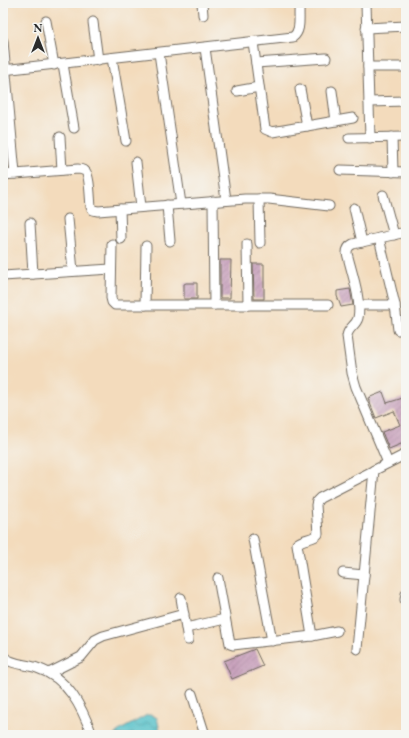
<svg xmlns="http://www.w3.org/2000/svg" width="409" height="738" viewBox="0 0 409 738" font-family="'EB Garamond',serif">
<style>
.water{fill:url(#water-waves);stroke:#3e7579}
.building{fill:url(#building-hatch)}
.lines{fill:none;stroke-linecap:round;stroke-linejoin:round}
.minor-casing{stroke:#71695e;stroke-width:11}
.minor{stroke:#fff;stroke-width:9}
</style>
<defs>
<pattern id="water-waves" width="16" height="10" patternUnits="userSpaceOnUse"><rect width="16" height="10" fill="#51bfc7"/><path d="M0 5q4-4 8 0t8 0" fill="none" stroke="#439ba2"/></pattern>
<pattern id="building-hatch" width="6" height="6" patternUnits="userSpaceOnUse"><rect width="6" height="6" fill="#c397b6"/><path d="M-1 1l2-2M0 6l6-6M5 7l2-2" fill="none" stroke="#9f7b94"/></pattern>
</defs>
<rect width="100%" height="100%" fill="#f6f6f2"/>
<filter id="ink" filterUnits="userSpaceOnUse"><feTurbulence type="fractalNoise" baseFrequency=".025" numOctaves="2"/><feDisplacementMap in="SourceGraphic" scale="8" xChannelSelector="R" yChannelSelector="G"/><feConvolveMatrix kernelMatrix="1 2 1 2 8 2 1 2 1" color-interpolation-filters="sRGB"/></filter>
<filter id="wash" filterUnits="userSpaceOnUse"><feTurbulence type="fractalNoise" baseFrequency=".012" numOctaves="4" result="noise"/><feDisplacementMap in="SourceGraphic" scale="16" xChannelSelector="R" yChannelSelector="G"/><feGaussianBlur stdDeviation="0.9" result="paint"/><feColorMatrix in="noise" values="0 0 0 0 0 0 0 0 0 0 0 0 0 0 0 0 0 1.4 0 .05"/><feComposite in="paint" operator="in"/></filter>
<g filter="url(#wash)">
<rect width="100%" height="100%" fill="#f3dbbc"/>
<polygon class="water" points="147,715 152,715 157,718 161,735 115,735 117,732"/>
<g id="blocks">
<g class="building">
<polygon points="220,260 231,260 230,298 220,298"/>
<polygon points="253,264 264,264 264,299 254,299"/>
<polygon points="186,283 197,283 197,299 184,299 184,284"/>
<polygon points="350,289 353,305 341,307 337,296 337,291"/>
<polygon points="383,392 387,403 406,397 406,442 389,449 382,432 400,425 394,411 376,418 368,398"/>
<polygon points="255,649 263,666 232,679 224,661"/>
</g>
</g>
</g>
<g filter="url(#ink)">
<use href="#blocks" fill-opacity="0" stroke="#71695e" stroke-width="1"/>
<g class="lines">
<defs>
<g id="minor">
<polyline points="202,3 203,15"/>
<polyline points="366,3 370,138"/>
<polyline points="46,21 54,65"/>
<polyline points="93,22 98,60"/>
<polyline points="366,28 406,26"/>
<polyline points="3,41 15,174"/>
<polyline points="253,42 265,129 272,132 353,118"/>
<polyline points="205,48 226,200"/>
<polyline points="159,53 181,204"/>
<polyline points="112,58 126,141"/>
<polyline points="256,63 326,58"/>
<polyline points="63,64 74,128"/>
<polyline points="368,67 406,67"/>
<path d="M 3,70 L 293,37 C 303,29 297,14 300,3"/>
<polyline points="300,89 307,126"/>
<polyline points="237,91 259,87"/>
<polyline points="332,91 336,121"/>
<polyline points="369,102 406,101"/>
<polyline points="60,137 62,170"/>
<polyline points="392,137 393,172"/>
<polyline points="349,138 406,137"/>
<polyline points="136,162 141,207"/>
<polyline points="340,170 406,172"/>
<path d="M 3,175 L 78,169 C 81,169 83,170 85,171 C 90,175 90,199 91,207 L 93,210 L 98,211 L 245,199 L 269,199 L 329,206"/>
<polyline points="383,195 394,235"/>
<polyline points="259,199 260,243"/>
<polyline points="213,201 214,305"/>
<polyline points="167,205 170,241"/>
<polyline points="354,208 362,242"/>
<polyline points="120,209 121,239"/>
<polyline points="68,219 73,271"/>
<polyline points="30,223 33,274"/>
<polyline points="379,238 395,305 398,330"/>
<polyline points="112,244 111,298 112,302 115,305 328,305"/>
<polyline points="247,244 248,305"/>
<polyline points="3,276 111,269"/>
<polyline points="145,305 146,246"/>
<polyline points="359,305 395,305"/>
<path d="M 388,463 L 356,387 L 352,373 L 347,336 C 348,327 356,326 358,318 C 362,301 351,270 347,253 C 347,248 349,246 353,244 L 406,232"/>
<polyline points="253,539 272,641"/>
<polyline points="343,573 364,575"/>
<polyline points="218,578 230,644 233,645 312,636 337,631"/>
<polyline points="181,598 188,640"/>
<polyline points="405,600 406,594"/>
<polyline points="186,628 225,619"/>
<path d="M 312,636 L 297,544 C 303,538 313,540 318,534 L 316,505 L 317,501 L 320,498 L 406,454"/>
<polyline points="357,649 374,470"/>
<path d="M 3,656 C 10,665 27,664 37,668 C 68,678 82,707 92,735"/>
<polyline points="49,673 81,657 95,640 103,636 184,614"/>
<polyline points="192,694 205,735"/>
</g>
</defs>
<use href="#minor" class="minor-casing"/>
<use href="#minor" class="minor"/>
</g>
</g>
<rect width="409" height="738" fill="none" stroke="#f6f6f2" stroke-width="16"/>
<g transform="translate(38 38)" stroke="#f6f6f2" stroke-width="3" paint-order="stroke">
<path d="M0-3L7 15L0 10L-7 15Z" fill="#2b2b2b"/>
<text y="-6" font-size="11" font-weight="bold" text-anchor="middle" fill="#2b2b2b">N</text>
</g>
</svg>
